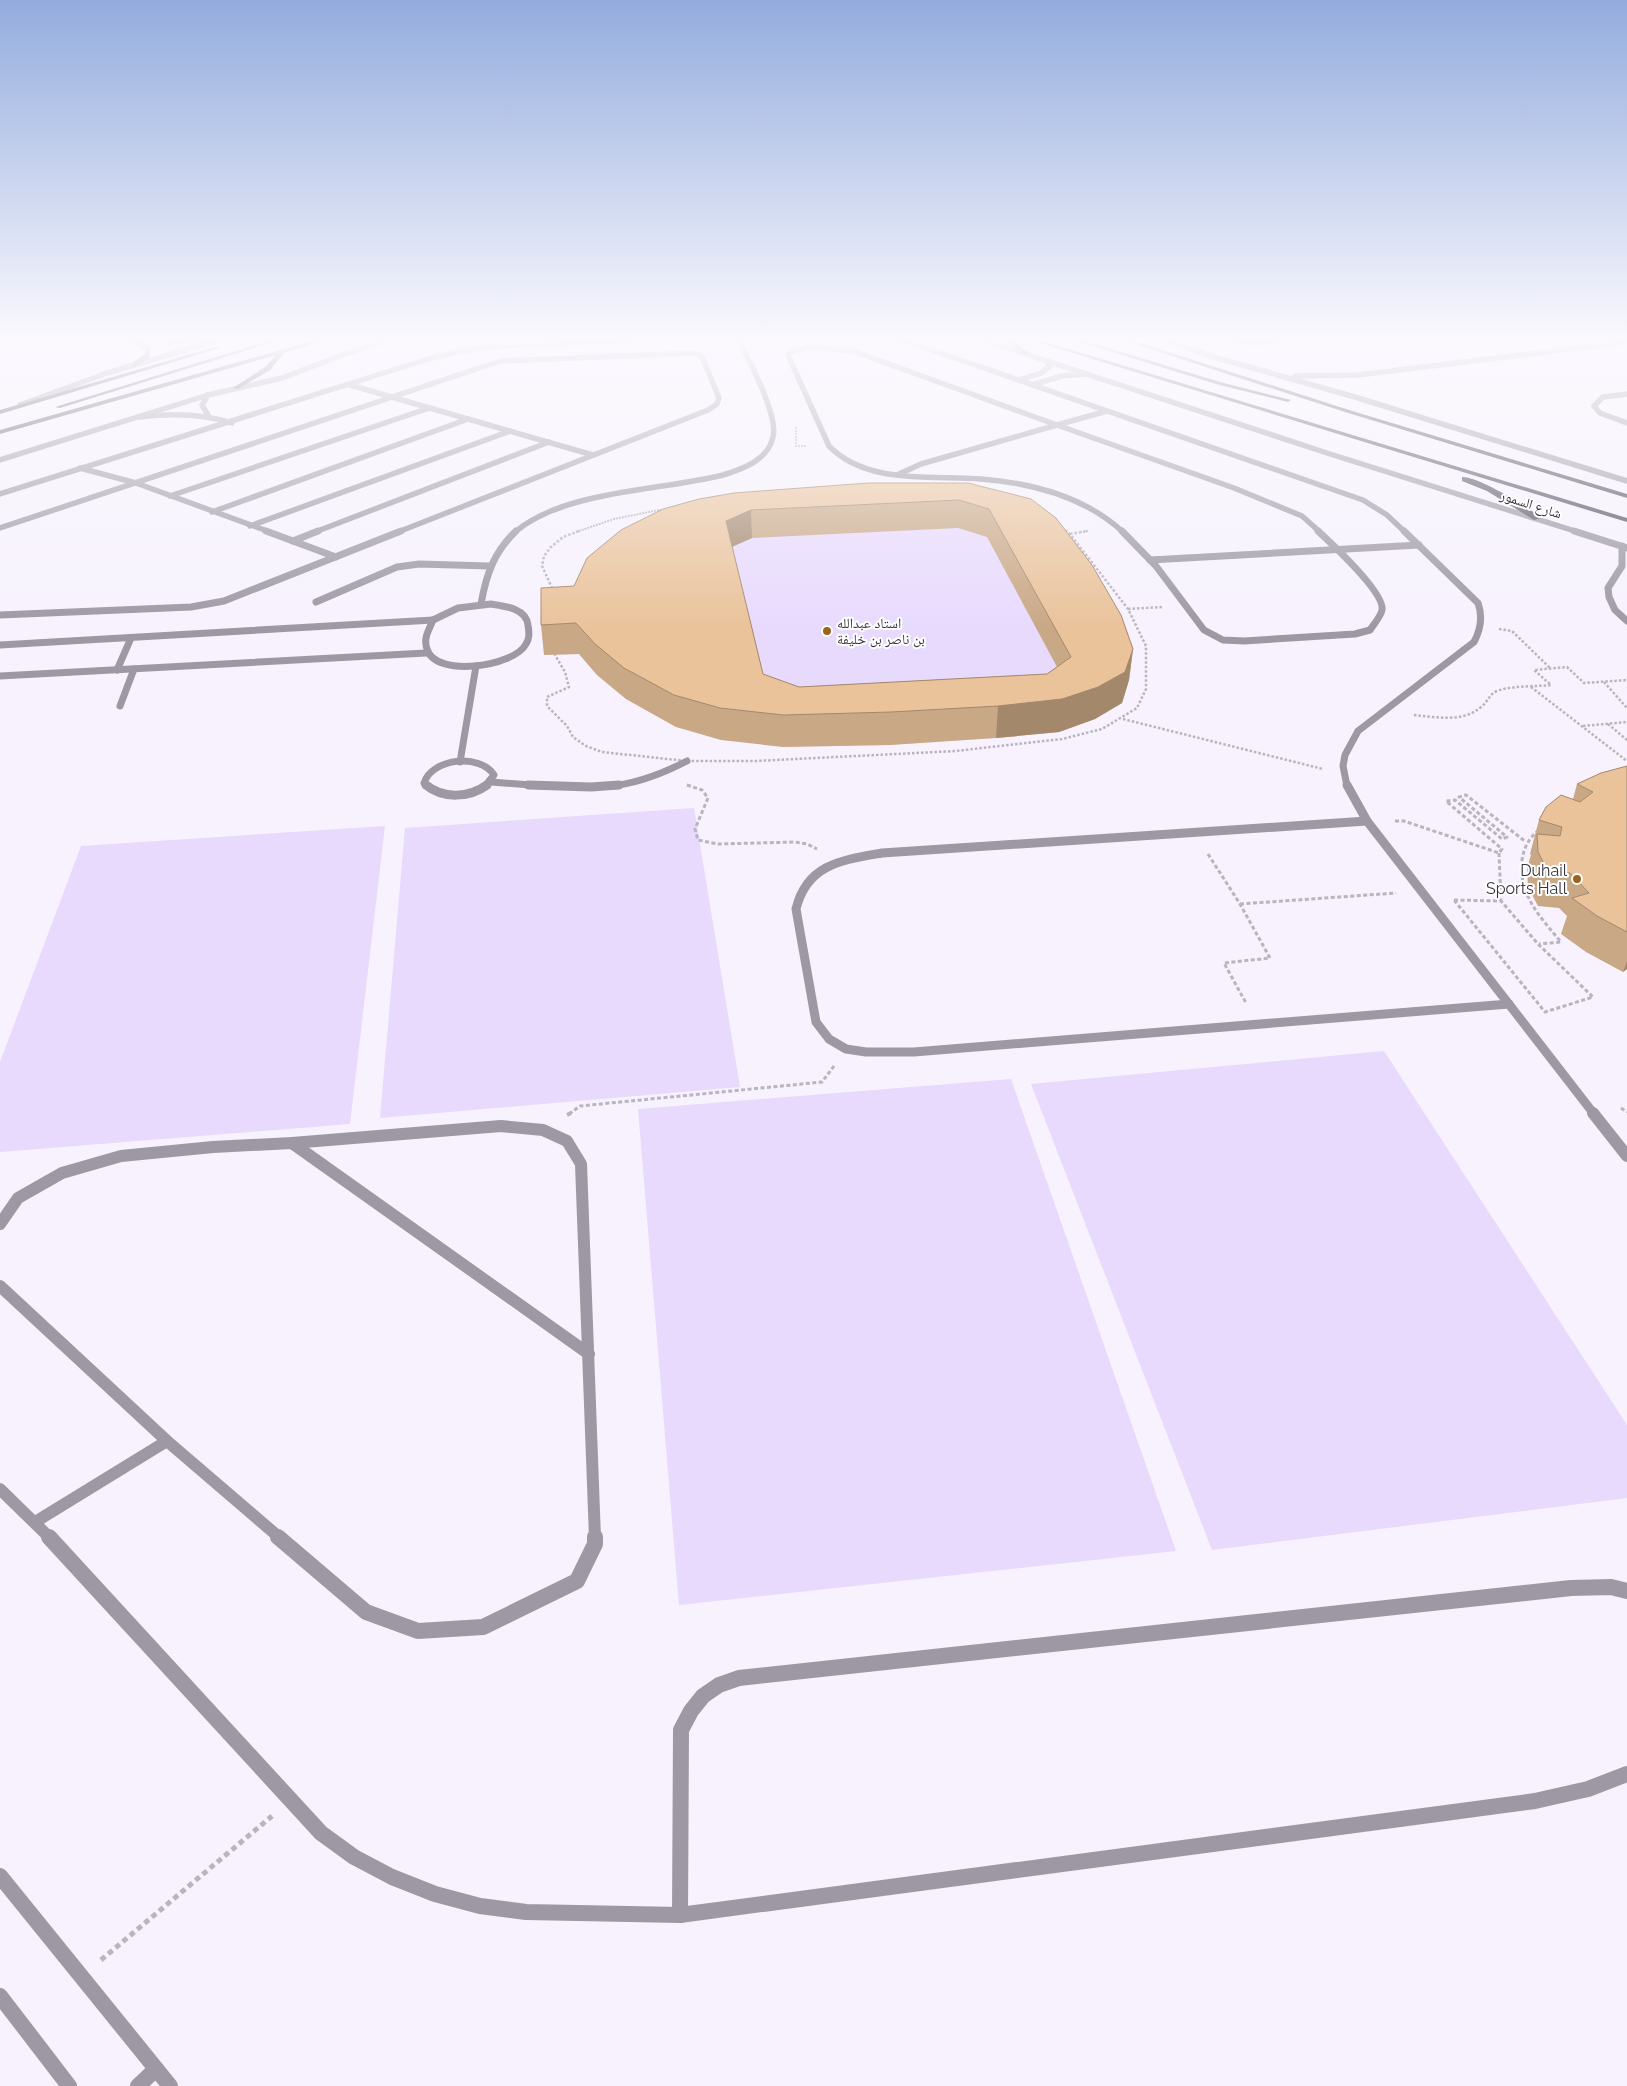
<svg xmlns="http://www.w3.org/2000/svg" width="1627" height="2086" viewBox="0 0 1627 2086" font-family="Raleway,'Noto Naskh Arabic',sans-serif">
<style>
.green{fill:#e8dafd}
.lines{fill:none;stroke-linecap:round;stroke-linejoin:round}
.path-far4{stroke:#b9b4bf;stroke-width:2;stroke-dasharray:2 1;stroke-linecap:butt}
.path-far3{stroke:#b9b4bf;stroke-width:2.5;stroke-dasharray:2.5 2;stroke-linecap:butt}
.path-far2{stroke:#b9b4bf;stroke-width:3;stroke-dasharray:4 2.5;stroke-linecap:butt}
.path-far1{stroke:#b9b4bf;stroke-width:4;stroke-dasharray:4.5 3;stroke-linecap:butt}
.path{stroke:#b9b4bf;stroke-width:5;stroke-dasharray:5.5 4;stroke-linecap:butt}
.lane-far4{stroke:#9d98a4;stroke-width:5.5}
.lane-far3{stroke:#9d98a4;stroke-width:7}
.lane-far2{stroke:#9d98a4;stroke-width:9}
.lane-far1{stroke:#9d98a4;stroke-width:12}
.lane{stroke:#9d98a4;stroke-width:16}
.street-far1{stroke:#9d98a4;stroke-width:5.5}
.street{stroke:#9d98a4;stroke-width:7}
.secondary{stroke:#736c7c;stroke-width:5.5}
.primary{fill:#554e61;fill-rule:evenodd}
.wall{fill:#c9a885;fill-rule:evenodd}
.shaded-wall{fill:#a4886c}
.building{fill:#eac39b;stroke:#a4886c;fill-rule:evenodd}
.poi-dot{fill:#9b631e;stroke:#fff;stroke-width:2}
.labels{text-anchor:middle;stroke-width:4;stroke-linejoin:round;paint-order:stroke}
.far-street-label{font-size:14px;fill:#38343e;stroke:#fff}
.far-poi-label{font-size:14px;fill:#38343e;stroke:#fff;text-anchor:start}
.poi-label{font-size:16px;fill:#38343e;stroke:#fff;text-anchor:end}
</style>
<rect width="100%" height="100%" fill="#f7f2fd"/>
<g class="green">
<polygon points="967,510 1117,645 1129,680 1122,703 1095,719 1059,732 996,738 890,745 783,747 676,727 626,699 597,675 579,654 544,655 544,617 664,537"/>
<polygon points="694,808 740,1087 380,1118 405,828"/>
<polygon points="385,826 350,1124 0,1152 0,1062 81,846"/>
<polygon points="1384,1051 1627,1425 1627,1498 1212,1550 1031,1084"/>
<polygon points="1011,1079 1176,1551 679,1605 638,1109"/>
</g>
<g class="lines">
<g class="path-far4">
<polyline points="796,427 796,446 807,446"/>
<polyline points="576,532 614,519 659,510 723,512 846,505 965,504 1014,508 1045,518 1068,532"/>
<polyline points="1080,532 1089,531"/>
</g>
<g class="path-far3">
<polyline points="579,531 563,537 551,547 544,556 542,566 553,590 555,655 565,672 569,687 547,697 547,706 567,726 573,737 586,746 602,752 687,761 756,761 956,751 1062,739 1102,729 1137,708 1146,689 1146,646 1128,609 1070,534 1066,531"/>
<polyline points="1070,534 1088,531"/>
<polyline points="1128,609 1162,607"/>
<polyline points="1499,629 1512,631 1550,668"/>
<polyline points="1604,682 1627,708"/>
<polyline points="1531,687 1627,761"/>
<path d="M 1414,715 C 1436,717 1463,723 1481,707 C 1488,702 1489,694 1497,691 C 1514,685 1533,687 1551,685 L 1534,670 L 1567,667 L 1584,683 L 1627,680"/>
<polyline points="1123,719 1323,769"/>
<polyline points="1608,724 1627,740"/>
<polyline points="1583,726 1627,722"/>
<polyline points="687,785 690,786"/>
</g>
<g class="path-far2">
<polyline points="687,785 702,790 708,798 695,829 698,840 718,844 795,842 807,844 817,849"/>
<polyline points="1395,821 1404,821 1499,853 1502,849 1446,801 1455,800 1502,839 1507,837 1459,797 1466,795 1526,842"/>
<path d="M 1539,830 C 1529,838 1524,847 1522,860 C 1518,894 1540,917 1561,942 L 1539,944"/>
<polyline points="1499,853 1501,901"/>
<polyline points="1208,854 1240,904 1270,958 1224,963 1246,1003"/>
<polygon points="1454,900 1501,901 1538,944 1593,997 1545,1012"/>
<polyline points="1240,904 1396,893"/>
<polyline points="1621,1108 1627,1112"/>
<polyline points="569,1114 580,1106 822,1082 834,1066"/>
</g>
<polyline class="path-far1" points="567,1115 571,1113"/>
<polyline class="path" points="101,1960 272,1816"/>
<g class="lane-far4">
<polyline points="874,336 912,343 1363,500 1387,515 1405,532"/>
<polyline points="1019,380 1041,373 1050,366 1047,361"/>
<polyline points="350,385 593,455"/>
<polyline points="1032,385 1062,376 1088,374"/>
<polyline points="208,395 202,405 208,415"/>
<path d="M 139,417 C 171,413 201,413 232,423"/>
<polyline points="1057,425 1234,488 1302,516 1320,532"/>
<path d="M 1057,425 L 853,351 L 809,347 L 793,351 L 788,355 L 829,446 C 867,485 931,475 981,479 C 1033,483 1084,496 1123,532"/>
<polyline points="1057,425 1107,411"/>
<polyline points="80,468 136,483 270,532"/>
<polyline points="899,474 921,464 1057,425"/>
<polyline points="0,494 428,359 460,351 497,346 745,336"/>
<polyline points="170,496 429,408"/>
<polyline points="212,512 468,419"/>
<polyline points="250,526 510,431"/>
<polyline points="0,528 500,361 693,353 701,356 703,359 719,398 717,404 708,410 398,532"/>
<polyline points="315,532 549,442"/>
<path d="M 515,532 C 565,490 660,491 723,475 C 743,469 768,460 773,437 C 779,415 747,357 737,336"/>
</g>
<g class="lane-far3">
<polyline points="266,531 336,557"/>
<path d="M 1122,531 L 1156,566 L 1204,630 L 1223,640 L 1244,641 L 1355,634 L 1370,630 C 1374,624 1381,616 1382,610 C 1385,593 1332,544 1318,531"/>
<polyline points="293,541 318,531"/>
<polyline points="1622,546 1622,566 1608,588 1609,597 1615,610 1627,621"/>
<polyline points="1150,560 1419,545"/>
<polyline points="316,602 397,567 419,564 489,566"/>
<path d="M 481,604 C 486,575 494,552 516,531"/>
<path d="M 491,604 C 504,606 526,608 528,625 C 529,632 530,638 526,644 C 514,667 435,678 427,649 C 423,638 429,630 433,620 L 458,608 Z"/>
<polyline points="0,615 191,607 224,601 401,531"/>
<polyline points="0,645 433,620"/>
<polyline points="117,670 131,638"/>
<polyline points="0,676 426,653"/>
<polyline points="120,706 134,669"/>
<polyline points="460,762 476,666"/>
<polyline points="491,782 545,786"/>
<path d="M 427,786 L 424,783 C 432,758 480,753 494,775 L 485,786"/>
<path d="M 609,786 C 637,784 662,774 687,761"/>
<path d="M 1347,786 L 1343,766 L 1345,755 L 1358,731 L 1474,642 C 1481,629 1483,617 1478,603 L 1404,531"/>
</g>
<g class="lane-far2">
<path d="M 426,785 C 443,799 469,798 487,785"/>
<polyline points="528,785 591,787 619,785"/>
<polyline points="1347,785 1367,821 1594,1114"/>
<path d="M 1367,821 L 882,853 C 842,860 807,864 796,909 L 816,1022 L 829,1039 L 846,1049 L 866,1052 L 914,1052 L 1509,1004"/>
</g>
<g class="lane-far1">
<polyline points="1593,1113 1627,1156"/>
<polyline points="292,1143 589,1354"/>
<polyline points="0,1224 18,1198 62,1173 121,1156 213,1147 292,1143 501,1126 543,1130 567,1141 581,1164 595,1538"/>
<polyline points="0,1286 167,1441 280,1538"/>
<polyline points="0,1489 50,1538"/>
<polyline points="35,1522 167,1441"/>
</g>
<g class="lane">
<polyline points="49,1537 321,1833 354,1857 392,1877 435,1894 480,1906 526,1912 680,1915 1535,1801 1588,1789 1627,1774"/>
<polyline points="278,1537 366,1612 418,1631 483,1627 577,1581 595,1544 595,1537"/>
<polyline points="0,1876 170,2086"/>
<polyline points="680,1915 681,1730 691,1711 703,1696 719,1685 739,1678 1571,1588 1611,1587 1627,1591"/>
<polyline points="0,1996 69,2086"/>
<polyline points="138,2086 156,2069"/>
</g>
<g class="street-far1">
<polyline points="971,336 1327,453 1578,532"/>
<polyline points="1153,336 1207,355 1355,397 1627,481"/>
<path d="M 1222,336 C 1245,349 1278,341 1302,336"/>
<polyline points="1295,376 1358,375 1627,342"/>
<polyline points="1627,394 1603,397 1594,406 1600,413 1627,423"/>
<polyline points="20,405 107,373 232,336"/>
<polyline points="0,460 208,395 282,378 342,355 402,336"/>
</g>
<polyline class="street" points="1574,531 1627,548"/>
<g class="secondary">
<polyline points="117,336 137,342 148,348 147,356 135,364"/>
<polyline points="146,336 172,341 217,340"/>
</g>
<g class="primary">
<polygon points="284,336 293,336 60,408 55,407"/>
<polygon points="330,336 339,336 284,353 270,370 238,389 233,388 265,367 276,355 0,434 0,430"/>
<polygon points="999,336 1006,336 1030,354 1025,355"/>
<polygon points="1017,336 1026,336 1627,518 1627,522"/>
<polygon points="1060,336 1069,336 1220,382 1291,400 1288,402 1216,384"/>
<polygon points="1110,336 1119,336 1349,410 1627,494 1627,498 1345,412"/>
<polygon points="215,347 220,348 0,414 0,410"/>
<path d="M 1462,477 C 1477,476 1529,507 1541,518 L 1534,520 L 1487,491 L 1462,481 Z"/>
</g>
</g>
<g class="wall">
<path d="M 968,483 L 1133,649 L 1129,680 L 1122,703 L 1095,719 L 1059,732 L 996,738 L 890,745 L 783,747 L 721,740 L 676,727 L 626,699 L 597,675 L 579,654 L 544,655 L 541,625 L 574,586 L 663,509 ZM 958,528 L 987,537 L 1057,667 L 1047,674 L 799,687 L 763,674 L 732,547 L 752,538 Z"/>
<polygon points="1627,766 1627,969 1623,972 1586,952 1561,934 1567,916 1559,908 1538,906 1528,887 1527,868 1531,855 1530,854 1539,820 1573,799 1577,784"/>
</g>
<g class="shaded-wall">
<polygon points="751,510 752,538 727,549 726,521"/>
<polygon points="1133,649 1129,680 1122,703 1095,719 1059,732 996,738 998,706"/>
<polygon points="1627,961 1627,969 1623,972"/>
</g>
<g class="building">
<path d="M 868,483 L 968,483 L 1031,499 L 1056,518 L 1092,565 L 1121,615 L 1133,649 L 1125,672 L 1098,687 L 1062,699 L 998,706 L 891,712 L 783,715 L 720,708 L 674,695 L 624,668 L 595,644 L 576,623 L 541,625 L 541,588 L 574,586 L 587,558 L 621,530 L 663,509 L 699,499 L 734,493 ZM 959,500 L 989,509 L 1071,657 L 1047,674 L 799,687 L 763,674 L 726,521 L 751,510 Z"/>
<polygon points="1627,766 1627,932 1597,916 1572,898 1589,893 1570,873 1548,871 1538,852 1537,834 1560,836 1562,827 1539,820 1546,807 1561,795 1580,802 1593,792 1577,784 1601,773"/>
</g>
<linearGradient id="sky" x2="0" y2="1"><stop stop-color="#93acde"/><stop offset="0.54" stop-color="#fbf9fe"/><stop offset="1" stop-color="#fbf9fe" stop-opacity="0"/></linearGradient>
<rect width="1627" height="628" fill="url(#sky)"/>
<g class="poi-dot">
<circle cx="827" cy="631" r="5"/>
<circle cx="1577" cy="879" r="5"/>
</g>
<g class="labels">
<g class="far-street-label">
<text transform="translate(1531 504) rotate(18)" y="5">شارع السمور</text>
</g>
<g class="far-poi-label">
<text x="837" y="628">استاد عبدالله<tspan x="837" dy="16">بن ناصر بن خليفة</tspan></text>
</g>
<g class="poi-label">
<text x="1567" y="876">Duhail<tspan x="1567" dy="18">Sports Hall</tspan></text>
</g>
</g>
</svg>
